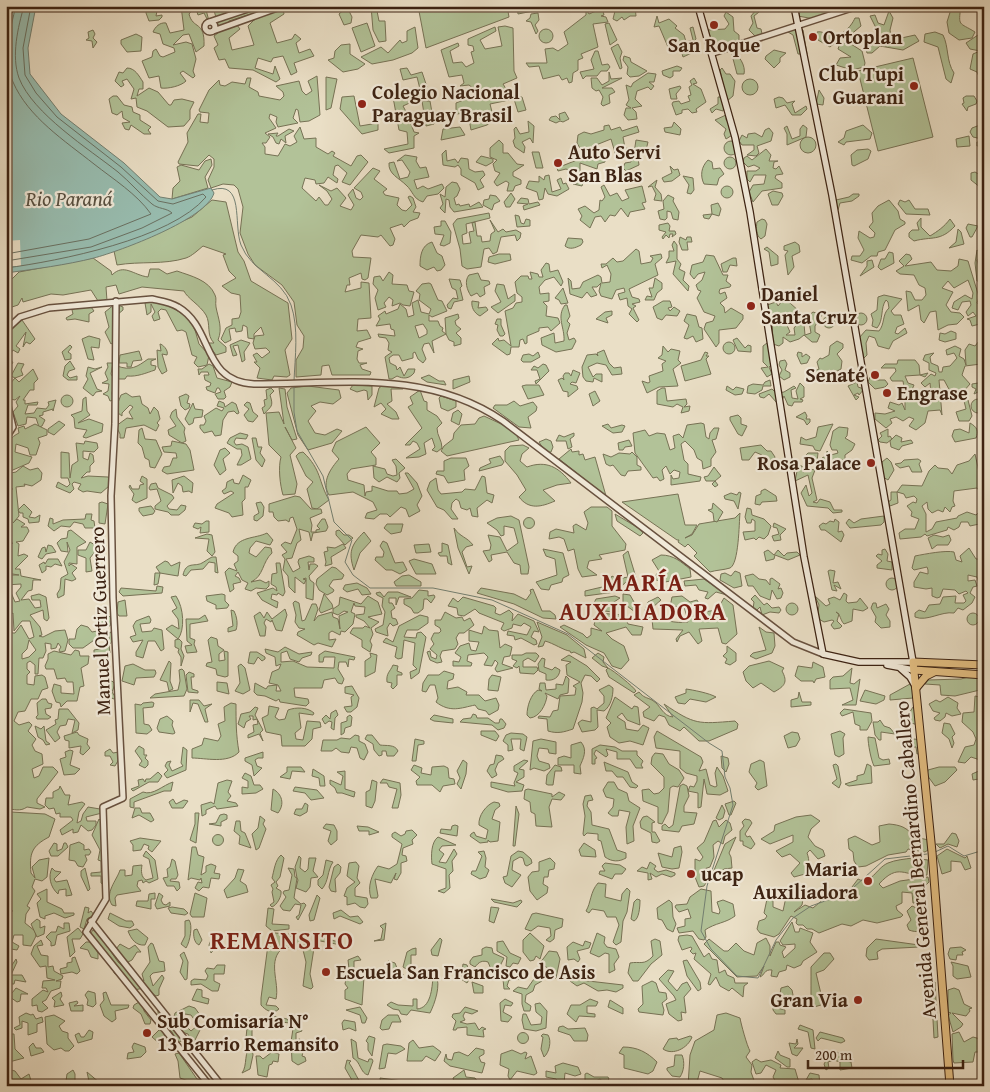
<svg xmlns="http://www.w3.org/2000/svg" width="990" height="1092" viewBox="0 0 990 1092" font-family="'Gentium Book Plus',serif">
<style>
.green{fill:#b2c298;stroke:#777255;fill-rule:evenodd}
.water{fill:#98bdb0;stroke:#737f71}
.pier{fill:#eadfc6}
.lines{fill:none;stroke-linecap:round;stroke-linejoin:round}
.shore{stroke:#6a7061;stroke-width:1}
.stream{stroke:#737f71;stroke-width:1}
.tertiary-casing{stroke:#68513f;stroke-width:8}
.secondary-casing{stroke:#3c2212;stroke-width:8}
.primary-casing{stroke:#3c2212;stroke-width:9}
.tertiary{stroke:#f1eada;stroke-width:5}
.secondary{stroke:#f1eada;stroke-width:5.5}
.primary{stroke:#e5c083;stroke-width:7}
.poi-dot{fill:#8f2418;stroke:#f1eada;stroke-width:2}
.labels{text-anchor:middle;stroke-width:4.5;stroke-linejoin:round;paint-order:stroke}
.poi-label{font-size:20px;font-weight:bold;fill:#3c2212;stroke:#f1eada;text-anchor:start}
.street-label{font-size:20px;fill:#3c2212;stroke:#f1eada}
.water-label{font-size:21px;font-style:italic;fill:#585041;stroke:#f1eada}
.district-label{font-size:25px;font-weight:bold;letter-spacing:1px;fill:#7a1f14;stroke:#f1eada}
</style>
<rect width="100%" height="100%" fill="#eadfc6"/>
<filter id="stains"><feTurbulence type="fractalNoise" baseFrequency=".004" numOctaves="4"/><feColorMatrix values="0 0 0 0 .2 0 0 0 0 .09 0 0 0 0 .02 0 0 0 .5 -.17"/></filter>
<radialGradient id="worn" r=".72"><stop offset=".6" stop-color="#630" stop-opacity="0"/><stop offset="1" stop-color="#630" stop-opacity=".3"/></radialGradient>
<g class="green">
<polygon points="147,6 158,6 156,16 162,15 162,17 159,20 149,21 146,13"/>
<path d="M 181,6 L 194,8 L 189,14 C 193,30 205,20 204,46 L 196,52 L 189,34 L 183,35 L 173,45 L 186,42 L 192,44 L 196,59 L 193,71 L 195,76 L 193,78 L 183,71 L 180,73 L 186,81 C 181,86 168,89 161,88 L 159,76 L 149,78 L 142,61 L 152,57 L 153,51 L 156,49 L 160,56 L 163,57 L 175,52 L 174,48 L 163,44 L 160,34 L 153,32 C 155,27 160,22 166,23 L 170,33 L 184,30 Z"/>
<polygon points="195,6 205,6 209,21 203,22 207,19 204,13 198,15"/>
<polygon points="213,6 223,6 226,13 216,18"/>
<polygon points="261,6 275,6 229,21 225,29 237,25 240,29 229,38 232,50 254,45 248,26 256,18 283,9 284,14 270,23 277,43 292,39 295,34 301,39 296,43 299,53 310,49 314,56 294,63 297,72 291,75 283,56 273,58 271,62 258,58 255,68 273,74 275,66 280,79 276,82 253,70 229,68 225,59 219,60 214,48 218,45 214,36 223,29 215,26 216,21"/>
<polygon points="371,6 388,6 377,11 379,21 385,21 386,41 379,42 373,30"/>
<polygon points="418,6 507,6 509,17 426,48"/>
<polygon points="517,6 544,6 543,9 518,14"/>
<polygon points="595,6 602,7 604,15 601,16 606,17 608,22 593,24 598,47 581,54 583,58 578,60 578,70 573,73 572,82 569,83 567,78 562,80 559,75 543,79 539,66 529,67 526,63 547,63 545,49 553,48 558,51 568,44 564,32 586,15 586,9 589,14 596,11"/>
<polygon points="623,6 635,6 636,16 630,16 624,20 622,17 617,21 613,19 615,11"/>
<polygon points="818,6 836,8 838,12 814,19 798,16 802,8 814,9"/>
<path d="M 952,6 L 961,6 C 958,27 959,22 975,32 L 972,38 L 959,40 L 949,33 L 947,22 Z"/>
<polygon points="347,7 352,17 351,23 344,25 339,14"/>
<polygon points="756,10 759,12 754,16 757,28 761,29 762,34 755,36 749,30 753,23 751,16"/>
<polygon points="889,11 893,18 890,30 891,36 897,39 915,35 919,41 903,50 880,46 872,53 867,53 865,45 877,42 881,38 870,16 875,15 878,23 884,25"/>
<polygon points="726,12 733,17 734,31 739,35 739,41 716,48 713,45 708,30 725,29 729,24 724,16"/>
<polygon points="538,13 539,20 535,25 538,31 536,34 531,22 526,21 530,18 531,14"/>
<polygon points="657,16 659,23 669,19 677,26 675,28 684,35 686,42 693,40 690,28 693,27 696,39 691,45 694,52 683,57 680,47 673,49 668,47 659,26 654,27"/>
<path d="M 855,18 L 859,18 L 861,26 L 849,36 L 838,40 L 830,47 L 818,40 L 817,32 C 823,31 824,34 829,35 C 841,38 851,27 855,18 Z"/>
<polygon points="367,23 375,46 361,52 352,28"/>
<polygon points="609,23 617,40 610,45 605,24"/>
<polygon points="796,25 803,30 807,54 798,54 793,35 783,29 786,26"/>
<polygon points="505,26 513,28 514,71 517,78 503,84 511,97 522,97 526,110 518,112 514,99 490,104 494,120 487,125 471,130 468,113 456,114 456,103 476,95 474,89 469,85 460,86 464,83 462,75 449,77 441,50 458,43 459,46 450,51 453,63 462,62 466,67 474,63 471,52 474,51 473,46 468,45 468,39 495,27 496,31 480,40 485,49 502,46 498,27"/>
<polygon points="415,27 418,48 412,53 393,60 372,64 361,57 381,47 388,53 400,40 402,43 407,41 407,31"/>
<circle cx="546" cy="36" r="7"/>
<polygon points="93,30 95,34 93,38 97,42 93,48 92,41 86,40 89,38 88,32"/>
<path d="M 935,32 L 943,35 C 949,47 946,61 954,73 L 951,83 L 946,79 L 938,47 L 924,42 L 925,34 Z"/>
<polygon points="136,34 142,37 141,51 127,52 121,44 121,40"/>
<polygon points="978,35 984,36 984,75 980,79 977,72 970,69 973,54 980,51 970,49 966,43"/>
<polygon points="840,43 851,44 862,51 865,63 864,67 852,70 836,65 840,58 851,57 838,49"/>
<polygon points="350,44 350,54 365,64 358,69 343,72 328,60 334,58 335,51 341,45"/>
<polygon points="618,44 622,52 620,58 622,68 620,69 611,48"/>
<polygon points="774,50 786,53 780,58 780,62 774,68 765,59 766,56"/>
<polygon points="595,51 598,51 602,65 608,64 610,67 607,71 601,71 597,76 586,76 583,79 580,72 594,69 591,60"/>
<path d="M 731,51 C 739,54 746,66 744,74 L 737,74 Z"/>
<polygon points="624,56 630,58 631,62 647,71 639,76 630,77 627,74 628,67 623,60"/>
<polygon points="913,58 933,137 878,151 858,71"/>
<polygon points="677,66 682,68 680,71 673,71 673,76 670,78 663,75 662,71"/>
<path d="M 127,68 C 135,68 139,76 143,82 L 143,89 L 139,89 L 137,96 L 149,88 L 158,92 L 169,105 L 171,105 L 174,100 L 182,99 L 194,102 L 190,110 L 190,119 L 184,126 L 168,127 L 147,111 L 137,107 L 136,98 L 131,99 L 134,89 L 127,79 L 122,81 L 124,85 L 121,87 L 115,81 L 119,72 L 123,73 Z"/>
<polygon points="407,68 411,75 422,72 427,87 420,89 417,77 403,80 400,69"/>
<polygon points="722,68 726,74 730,74 735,81 733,96 727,101 720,70"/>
<polygon points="609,72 611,79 622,78 602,88 612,88 615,92 609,95 610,103 603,106 601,104 603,97 599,90 596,91 592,88 591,78 597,78 602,85 609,81"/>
<polygon points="648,73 656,74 654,82 649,82 654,86 651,90 648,87 637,91 635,99 642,106 632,108 636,112 637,119 628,120 624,115 626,108 631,108 626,105 629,100 626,85 631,87 633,83"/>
<polygon points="317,76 320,115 309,121 300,122 298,110 296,109 293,118 298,123 278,127 276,122 277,117 270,114 269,118 276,128 265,133 270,137 266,143 262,143 265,147 265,154 278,156 285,144 290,146 297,142 294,136 300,127 304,139 316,138 316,147 328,154 332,151 335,153 333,156 351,166 357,156 361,155 368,162 350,185 342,182 347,173 338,165 335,166 333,175 338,179 337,183 328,177 324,183 316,184 315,180 305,178 302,188 316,201 319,197 325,205 328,205 332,199 327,191 319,185 331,191 337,188 346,198 340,206 351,210 354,205 348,195 353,189 356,198 360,200 363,197 361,192 354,188 373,168 380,171 374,179 387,189 383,192 385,195 399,198 397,205 402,210 406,211 412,205 408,197 410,196 413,198 416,207 413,212 420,213 418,218 410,221 404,227 402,224 390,228 395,239 393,245 390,246 381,235 378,237 361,235 352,251 353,257 371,258 368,278 365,280 362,279 361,273 349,278 350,285 347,285 345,292 361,288 361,282 369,283 371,318 358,319 357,331 367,330 371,338 358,342 356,347 363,349 358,351 357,359 359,363 367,363 360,365 362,369 371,372 370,375 332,375 329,365 322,366 321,375 296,377 296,360 303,348 304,336 297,325 294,302 282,285 255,265 248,254 240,233 243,207 238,189 234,185 223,184 211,188 208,180 214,167 214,159 209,155 198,166 179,164 178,162 188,142 187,133 198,114 201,114 200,122 208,123 209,113 200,112 199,110 209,90 219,80 220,85 225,86 232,82 245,84 247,78 251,78 249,87 258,92 259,96 280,100 284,96 283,92 276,86 299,81 302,91 306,95 312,91 308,81"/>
<polygon points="326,77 337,79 331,108 326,110"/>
<polygon points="694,78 697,83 693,84 701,89 706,102 696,109 697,112 692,113 688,109 682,110 682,113 676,115 672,104 673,102 679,101 681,104 690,101 688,96 691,95 689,87 692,85 690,81"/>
<circle cx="750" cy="87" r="8"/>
<polygon points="680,86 681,88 676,94 677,99 671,99 669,89"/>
<polygon points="819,90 824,98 823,105 816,104"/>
<polygon points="416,92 416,100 403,106 410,119 415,120 411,124 414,132 419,133 414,136 414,148 389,153 384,149 408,144 407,132 399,130 393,97"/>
<polygon points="113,96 117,96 124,105 132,107 133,112 140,115 140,120 151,127 148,130 151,134 144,134 131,125 129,130 125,129 122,123 130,122 123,118 122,111 117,115 112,113 109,99"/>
<polygon points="354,96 360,126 378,123 378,130 362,134 340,109 342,97"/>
<polygon points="966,96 974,96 977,101 976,104 968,107 967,111 962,104 964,103 963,98"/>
<polygon points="718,97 723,97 725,103 723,111 716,109 712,113 710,109 718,104"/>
<polygon points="779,97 783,98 787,103 795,101 792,104 795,113 806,106 807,109 801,115 792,115 785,105 776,108 774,99"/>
<polygon points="422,101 430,101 434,124 426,126"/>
<polygon points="565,112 569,119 563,122 560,121 556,123 549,120 551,117 556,116 560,120 559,114"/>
<polygon points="726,115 726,120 737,132 726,139 724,134 726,129 715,120"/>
<polygon points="528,121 534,126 533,143 530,138 522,142 525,147 524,153 515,147 513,141 515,138 514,129 516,127 520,134 529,132"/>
<polygon points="674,122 681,129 680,135 665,132 664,128 672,127"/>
<polygon points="609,125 611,130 620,127 622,131 637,126 639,132 623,137 625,148 632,149 616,156 611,139 596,145 600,156 605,157 605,162 598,164 597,169 580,163 580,179 583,183 582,186 573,184 577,184 573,172 566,169 558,171 557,168 577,160 575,154 582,152 577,143 578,135 584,132 591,134 604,130 604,126"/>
<polygon points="803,125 807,128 806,137 787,145 787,134 784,128 787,126 792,139 800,136 800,129"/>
<polygon points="863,125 872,133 870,139 846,142 844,145 838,142 844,138 846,131"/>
<polygon points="980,125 984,125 984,145 977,146 977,142 981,142 982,139 973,137 970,132 972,128"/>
<polygon points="460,127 465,135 441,140 443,129"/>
<polygon points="769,128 773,133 771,141 757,146 759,153 756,156 747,155 754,150 754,145 742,145 739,141 742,135 747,138 748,134 755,133 762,137 765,130"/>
<polygon points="289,129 294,131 285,136 286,143 281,139 279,144 276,143 273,137 268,134 278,133 276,136 278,136"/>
<polygon points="969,136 970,146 957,147 956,139"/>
<circle cx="808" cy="145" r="8"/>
<polygon points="499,140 503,144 503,153 508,153 517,164 524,165 513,172 513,176 521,180 521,184 515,186 513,191 507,191 509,183 506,181 497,186 494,182 500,173 495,171 493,164 497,160 490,157 490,148"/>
<polygon points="636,140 648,142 646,150 639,154 634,153"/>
<circle cx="731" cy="148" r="7"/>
<polygon points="766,149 771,155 769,161 778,161 774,162 773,168 776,169 779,166 783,174 776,175 775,178 782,183 782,188 762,191 753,202 749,192 753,185 764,184 766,175 754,175 750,182 747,179 747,171 756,171 760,168 754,165 748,167 743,162 744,158 747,156 752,160"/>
<polygon points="868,149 871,151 868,159 854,166 852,165 851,155 857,150"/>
<polygon points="446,150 447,161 455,159 458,163 461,158 468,159 469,169 475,172 483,171 485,175 480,180 484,187 478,190 475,183 461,175 461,169 458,165 455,167 443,165 442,154"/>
<polygon points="532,152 539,152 543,168 536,168"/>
<path d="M 405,155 L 417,157 L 416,161 L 420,168 L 426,167 L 429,177 L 414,180 L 417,189 L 423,186 L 428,189 L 442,184 L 444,188 L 438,194 L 427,196 L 423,202 C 413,199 413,191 406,185 C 399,178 388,174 389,163 L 394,162 L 400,179 L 408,177 L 410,172 L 402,160 L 397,161 Z"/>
<polygon points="481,156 493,159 493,162 486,166 476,162"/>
<circle cx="730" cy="163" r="6"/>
<polygon points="638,158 639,165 626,171 623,168 625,163 631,162 631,159"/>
<polygon points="211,159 212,165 205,177 208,188 172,199 173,188 180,181 177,167 181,165 199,170 205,161"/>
<path d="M 708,160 L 712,162 L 713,169 L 720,168 L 724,174 L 719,178 L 717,185 L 704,184 C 700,176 701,167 708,160 Z"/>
<polygon points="670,166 674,170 678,169 680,175 672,181 664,182 662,178 672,173"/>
<polygon points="975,172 984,177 984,193 981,188 971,180 971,173"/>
<polygon points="549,175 552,192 561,189 557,180 561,178 563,184 566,183 569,189 557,196 548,194 545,188 543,199 539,200 537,192 526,188 529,181 539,182 539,176 544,180 545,176"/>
<polygon points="683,176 693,178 694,190 691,194 687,193 689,185"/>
<polygon points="657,180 655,187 661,194 662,201 654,200 656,194 652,186 648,187"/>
<polygon points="452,182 457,183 460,189 457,196 454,198 456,205 459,204 460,206 469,204 470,207 479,202 483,207 454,212 450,207 449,200 446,199 445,213 440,208 443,204 440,194 445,197 446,187"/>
<polygon points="604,185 610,196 617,193 622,201 629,198 625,190 642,186 646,202 642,203 645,209 630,212 628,217 621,208 615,216 610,215 605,222 601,216 595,217 590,228 580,220 582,216 578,209 585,206 594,213 599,210 600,200 602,201 605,197 601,187"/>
<circle cx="727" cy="192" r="6"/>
<polygon points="773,191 782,193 783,196 778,205 772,205 768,194"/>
<polygon points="511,193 515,199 510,207 506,207 504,202"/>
<polygon points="853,194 859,194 859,196 852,201 840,203 838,210 836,209 836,200 849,197"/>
<polygon points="490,195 496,196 500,201 494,204 492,210 483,205 484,200 489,199"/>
<polygon points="668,195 674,198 673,201 679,212 678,220 673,219 671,212 667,211 667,218 665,220 660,219 658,211 664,209 663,201"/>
<polygon points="521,198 528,199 529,204 538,202 540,205 524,210 523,206 528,204 517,203"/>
<path d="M 212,200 L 226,202 L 238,252 L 244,261 L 251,281 L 288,303 L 292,339 L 285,350 L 290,375 L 287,377 L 274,376 L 272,380 L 257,378 L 260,368 L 254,362 L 257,362 L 253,355 L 257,353 L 262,358 L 270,352 L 266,348 L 255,349 L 253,343 L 255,336 L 264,335 L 261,327 L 254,334 L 254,339 L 248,338 L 247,327 L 243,325 L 242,331 L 236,332 L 235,328 L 229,329 L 231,340 L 225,343 L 221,339 L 226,328 L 232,325 L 232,319 L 239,318 L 241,312 L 240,295 L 231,293 L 222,286 L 236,278 L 229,271 L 223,255 L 226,254 L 203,246 C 198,250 192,256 186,258 C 164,265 140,261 117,265 L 114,251 L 192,217 Z"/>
<polygon points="889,200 898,211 900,219 905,222 905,224 895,230 885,250 878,252 877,256 871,256 862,263 851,260 852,256 860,256 864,250 858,238 859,231 870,238 874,237 875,233 869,227 873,222 872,213 878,206"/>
<polygon points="900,200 905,202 909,200 915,209 928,209 930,215 906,214 898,204"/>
<polygon points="718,203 721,209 719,216 712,214 709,219 704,218 703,215 712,214 711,205"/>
<polygon points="489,213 490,218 466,224 467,233 462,235 463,244 471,243 469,232 474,231 472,223 475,222 477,236 481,236 482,242 490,241 491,234 495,231 490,220 498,232 503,229 506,232 516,230 521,233 520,238 517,241 515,235 501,237 497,252 493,254 489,248 484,249 481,267 467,269 462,266 460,249 453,224 457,219"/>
<polygon points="515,215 519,216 521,223 524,224 526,219 530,220 530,226 517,227"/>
<path d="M 921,218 L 921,227 L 930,236 C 938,231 944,227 950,219 L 955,226 C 940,242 932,236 914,241 L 909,237 L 909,233 L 912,230 L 919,230 L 917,223 Z"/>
<path d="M 762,219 L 765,220 L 767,224 L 765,236 L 761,239 C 756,236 756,227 757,222 Z"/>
<polygon points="441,221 445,221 451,232 450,243 444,246 440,245 444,235 435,234 434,227 441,226"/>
<polygon points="668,223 670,226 669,231 675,231 676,234 672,237 673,234 670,234 669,238 666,235 663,239 662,237 666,232 659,230 659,225"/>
<polygon points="968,224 978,226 972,237 970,237 966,228"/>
<polygon points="958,229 961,232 964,244 949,248 956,242"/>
<polygon points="680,237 686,240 687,237 691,237 692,242 687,242 688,250 682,250 679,242"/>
<path d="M 568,238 L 582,239 L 583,242 L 581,245 C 575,248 570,250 565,246 Z"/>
<polygon points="674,241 677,245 677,259 681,264 679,269 685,272 683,280 689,286 688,291 673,274 676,261 666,263 669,257 669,251 674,251 672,245"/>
<path d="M 432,242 L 437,253 L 442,256 L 445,265 L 441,270 L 437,271 L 434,267 L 427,270 L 420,266 C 420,257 421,245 432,242 Z"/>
<polygon points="795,242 799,245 800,252 792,256 794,267 788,275 785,255 788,251 784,250 784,246"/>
<polygon points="767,247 778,256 778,264 771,266 769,252 764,249"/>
<polygon points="636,249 639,251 641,264 651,262 653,258 650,256 661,254 662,258 655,264 658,275 629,289 632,297 639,299 640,302 632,304 636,306 633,308 639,320 637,322 629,314 632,309 628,306 627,298 620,300 618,294 625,292 624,288 616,290 612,299 601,296 599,291 601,283 597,287 592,287 597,295 591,297 587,292 582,298 570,294 568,278 571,281 572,289 580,288 583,282 598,275 601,277 602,283 610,282 611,274 607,265 602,268 601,264 606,264 613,258 617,262 623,261"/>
<polygon points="977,250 984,255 984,258 977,260 984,282 977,281 975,263"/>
<polygon points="889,252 893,253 894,263 881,270 878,267 881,259 885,259"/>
<polygon points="499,254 510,254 511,260 495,264 488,262 489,257"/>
<polygon points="906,254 910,255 912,259 905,266 931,262 937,270 951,271 958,266 959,259 968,261 979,297 977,303 984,308 980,318 984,323 984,332 980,331 980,324 972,326 970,320 967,319 976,316 973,312 968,316 966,312 971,305 970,301 962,302 958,310 952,308 954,302 965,295 972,299 973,293 968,280 954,288 948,281 942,288 953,292 946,305 951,312 960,313 964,317 957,324 948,325 938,330 936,311 930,312 924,323 921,320 919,305 908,311 906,291 911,292 915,300 922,300 926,295 925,288 919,285 914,275 900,274 896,271 904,266 899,261"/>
<polygon points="706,255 714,256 723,275 728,275 726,281 731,285 730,287 720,289 719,292 720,294 725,292 727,298 720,303 724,307 725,313 731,308 743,315 743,319 736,328 719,330 719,343 716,347 704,329 706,323 713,321 715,316 704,312 697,298 701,291 698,290 696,285 702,280 705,272 698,274 694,279 690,274 692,265 703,262"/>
<path d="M 93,258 L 111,271 L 112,275 C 124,263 133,275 148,277 L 150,269 L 159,269 L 167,274 L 177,271 C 191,276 209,280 215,295 C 217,299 215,302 216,307 C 218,318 223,328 218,340 L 226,347 L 226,352 L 216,355 L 207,343 L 214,343 C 206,335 211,324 206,315 C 200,305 187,298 184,291 L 142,287 L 119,294 L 116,285 L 106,287 L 107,301 L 98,301 L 91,290 L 63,295 L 51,294 L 23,302 L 22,298 L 18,305 L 6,309 L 6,285 L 19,272 Z"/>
<polygon points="733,258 736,258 737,266 730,265 727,272 723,272 721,264"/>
<polygon points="872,260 874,267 860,276 867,266 867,261"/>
<polygon points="546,263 549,264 550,272 558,270 563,282 561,286 554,277 545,280 539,287 540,294 549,293 549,301 543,302 547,306 546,316 558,318 560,323 551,331 548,327 539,328 539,331 527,336 527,343 525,344 523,339 520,340 519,347 511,347 510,354 507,355 492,344 498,338 499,341 504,340 511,346 505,311 513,308 516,303 522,302 522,297 517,293 515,282 521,276 528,276 529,279 532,279 530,272 538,274 539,277 543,277 541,270"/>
<polygon points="389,272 393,275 392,284 407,285 409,291 414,292 410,306 403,305 400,303 392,306 393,300 389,297 384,303 386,307 378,310 375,298 378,290 373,284 374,277 380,276 383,281"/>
<path d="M 478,273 L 481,280 L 489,281 L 490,284 L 484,287 L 485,294 L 480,297 L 477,293 L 471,296 C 467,290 464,281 469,275 Z"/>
<polygon points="655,278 662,283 662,289 657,293 654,300 645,300 647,296 652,297 649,288 653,288"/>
<polygon points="449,279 460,280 462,286 460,288 463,300 454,302 451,309 448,308 447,305 453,298 458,299 456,290 452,288"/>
<path d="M 429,283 L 431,284 L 438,300 L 442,301 L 447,311 L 432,317 L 429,315 L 429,321 L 438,321 L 440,326 L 443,328 L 442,331 L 446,334 L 445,318 L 458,314 L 459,318 L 455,321 L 456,325 L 461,329 L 456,333 L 461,338 L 461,344 L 454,346 L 454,342 L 449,340 L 446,334 L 432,341 L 434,353 L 429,343 L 424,344 L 422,349 L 426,359 L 423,363 L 418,359 L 415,352 L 413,353 L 413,358 L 402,361 L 399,355 L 393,355 L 389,358 L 390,363 L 396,366 L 397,370 L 400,367 L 404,376 L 408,369 L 415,369 L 414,373 C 409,379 403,379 397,376 L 392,379 L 389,379 L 385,357 L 392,352 L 388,350 L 389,343 L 386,338 L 379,337 L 378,334 L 395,336 L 394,330 L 391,329 L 390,324 L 376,326 L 380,319 L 378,316 L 385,311 L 386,314 L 398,309 L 400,304 L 406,309 L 408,317 L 414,315 L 412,303 L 418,300 L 421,312 L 429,314 L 431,309 L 419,300 L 420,294 L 416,291 L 422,284 ZM 423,324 L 427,330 L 427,334 L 419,338 L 415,326 Z"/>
<polygon points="497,284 504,285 508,299 515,294 515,301 498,313 491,307 501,302 495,291"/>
<polygon points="563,288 568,303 561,304 559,300 555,298"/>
<polygon points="771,292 781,293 785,296 768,301 768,294"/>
<path d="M 884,295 L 902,299 L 891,311 L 894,315 L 901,315 L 904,324 L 897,327 L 895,333 L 898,334 L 905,328 L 907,333 L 893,341 L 889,349 L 878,346 L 875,338 L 869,336 L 866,343 L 867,355 L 864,358 L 859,338 L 866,330 L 879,331 C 885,324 882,314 889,308 L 888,302 L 886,300 C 880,308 884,320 877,328 L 872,326 L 873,320 L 871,314 L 877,310 L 878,297 Z"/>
<polygon points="783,300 790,303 800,312 786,323 790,332 786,335 795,335 794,328 800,321 804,324 805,335 811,333 808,316 813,312 822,315 815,326 815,332 820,335 817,342 812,342 804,335 799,339 790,342 783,337 783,343 779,346 773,344 772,318 767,305 776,302 778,306"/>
<polygon points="149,301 167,304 187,317 195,330 199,344 209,355 207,365 198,367 194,363 197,357 192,355 186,332 182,330 177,331 166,310 161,309 158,312 160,319 154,321 152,316 155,312 151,304 151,312 147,315 145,303"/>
<path d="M 472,301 L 479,302 L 478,308 L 486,307 L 488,310 L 480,316 C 474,313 471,307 472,301 Z"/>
<polygon points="663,301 670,301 672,307 668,308 670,311 674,307 680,311 677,316 666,315 662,320 657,318 653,307"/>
<polygon points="115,304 123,307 123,310 117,315 114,342 111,344 105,332 109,327 105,312"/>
<path d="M 565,305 L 567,305 L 570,316 L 567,321 L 570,324 L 567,333 L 569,340 L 574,338 L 576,341 L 572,349 L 556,352 L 542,345 L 541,338 L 554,333 L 555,343 L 564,341 C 565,328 556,317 565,305 Z"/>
<polygon points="79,306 91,307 94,311 89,314 89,322 75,319 67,320 66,318 73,314 72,310"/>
<polygon points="612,311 612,315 606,318 608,323 596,319 605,312"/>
<circle cx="861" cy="319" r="6"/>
<polygon points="687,314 696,316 699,327 702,328 703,339 696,342 693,336 687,339 684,338 689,325 684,321"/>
<circle cx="829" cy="322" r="6"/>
<polygon points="497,319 501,319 501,325 505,334 503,336 500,336 497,330 498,325 495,324"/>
<polygon points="22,320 35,339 30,344 26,342 23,347 26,332 16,346 20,349 18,353 13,350 9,356 13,363 10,365 6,364 7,336 12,327"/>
<polygon points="951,331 956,333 956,339 945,342 939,340 940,333 945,334"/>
<polygon points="89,336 100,339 99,348 91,347 94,360 88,359 82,339"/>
<polygon points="737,338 745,348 748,345 751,346 751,352 738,351 733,340"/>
<polygon points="241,340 250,343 244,352 245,360 242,362 238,345 233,346 237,355 233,356 230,345"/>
<polygon points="984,340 984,367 981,364 965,366 962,375 970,384 963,392 951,393 944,380 939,380 942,415 940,410 928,411 925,423 916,430 909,426 914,419 909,417 903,421 896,417 890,419 892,423 886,428 875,419 875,413 885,414 895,411 888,408 890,402 899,405 902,403 905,410 905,398 912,399 917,394 917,397 921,395 925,399 931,394 930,383 925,387 921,383 931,374 935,376 936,373 929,370 929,363 923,360 925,355 934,353 930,357 931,363 938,366 939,372 942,372 943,367 950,366 957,358 954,353 947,355 946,350 955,346 961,349 959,356 964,359 966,365 965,350 969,344 975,346 979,341"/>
<path d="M 837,341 L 843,344 L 843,348 L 837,354 L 842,361 L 841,369 C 833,373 822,380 813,380 L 812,372 L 819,369 L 817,362 L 820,358 L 822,359 L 829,355 L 830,346 Z"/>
<circle cx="729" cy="348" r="6"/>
<polygon points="767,343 774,363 769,367 772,374 767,377 761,368 768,367 763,362 763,346"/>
<path d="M 160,344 C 162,344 169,350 167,355 L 162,354 L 167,371 L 162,374 L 158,367 L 157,350 L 161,351 Z"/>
<polygon points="70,345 72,347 68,352 71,354 71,359 65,360 62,352"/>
<polygon points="663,346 668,352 671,349 680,351 678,360 681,363 673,369 678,386 659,387 647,393 642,381 648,383 650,382 649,376 663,371 662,364 666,361 658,358 662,355"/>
<polygon points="604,350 609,363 614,368 621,367 622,374 612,375 606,365 597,363 588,367 593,377 596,374 602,374 602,382 594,378 593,382 586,381 583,377 582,367 587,355 596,354 598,356 597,353"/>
<polygon points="139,351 142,360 133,361 131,367 127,367 127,363 119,363 120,355"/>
<polygon points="538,352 540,357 531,362 523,362 521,360 523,355 529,354 533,356"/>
<polygon points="705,352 708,353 706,356 709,356 706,359 711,374 685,381 681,366 701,360"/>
<polygon points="798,352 802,353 802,357 806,354 810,357 807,363 801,364 797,355"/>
<path d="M 148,359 L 156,359 L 151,361 L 151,365 L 156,366 L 155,370 C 146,373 137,377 127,376 L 125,379 L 117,379 L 117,366 C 131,371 137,367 148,359 Z"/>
<polygon points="785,360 787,364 785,370 790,373 790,377 784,380 779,376 782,370 779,365 780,361"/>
<polygon points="898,360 915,360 919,365 920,375 928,373 925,377 920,375 905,376 908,383 914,385 911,392 899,393 904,387 903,381 892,381 890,378 896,371 895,368 881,368 885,364 897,364"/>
<polygon points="70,361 75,369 69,371 67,375 70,378 77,376 77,380 68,380 63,376 65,366"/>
<polygon points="18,363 24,364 21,370 23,375 15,378 19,382 33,369 38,379 34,383 34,390 30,390 23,400 25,400 25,404 38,402 37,405 28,405 25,414 34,413 37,408 46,409 49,405 48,402 56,400 53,411 53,409 43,412 43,415 39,416 45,420 42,426 39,427 36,418 27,417 26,424 18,426 13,412 18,406 16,402 20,396 15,400 10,399 9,385 15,378 11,376"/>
<polygon points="107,363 113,363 111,374 115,381 112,393 113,400 110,401 108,396 103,394 108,391 109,384 102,383 108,380 105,373 108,367"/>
<polygon points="209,364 213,366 217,378 232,382 230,387 224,391 226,397 224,399 218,399 215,394 221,392 219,388 217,388 215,393 207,390 206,387 210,386 211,383 205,380 204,375 209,375 208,372 201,372 199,375 198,369 202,369"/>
<polygon points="543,364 546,365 549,371 536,384 535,381 540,379 537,370 531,370 534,366 538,368"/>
<polygon points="88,367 95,369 102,367 90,373 97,389 102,391 96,392 93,396 83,388 88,379 86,376"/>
<polygon points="573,370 580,373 576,383 572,382 570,384 577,386 578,389 568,397 568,392 563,391 558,380 562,378 564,380 563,376 565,373 569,373 571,376"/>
<polygon points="429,375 439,381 444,381 446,385 427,382 421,378"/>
<polygon points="469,376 470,382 453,389 453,380"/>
<polygon points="870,377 874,380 885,380 888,384 885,387 875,389 868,382"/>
<polygon points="770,380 771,386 763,386 762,390 755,394 747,393 748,386 753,384 763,385 765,382"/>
<polygon points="857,382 858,387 864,389 859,395 858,393 854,395 859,397 856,400 848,386"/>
<polygon points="984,382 984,389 974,394 976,389 972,387 972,384"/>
<polygon points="800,383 804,387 804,397 800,399 803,400 802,402 794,402 792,406 788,405 784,396 781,402 777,403 769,394 764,398 760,397 759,394 772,389 776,393 784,392 794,386 796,388 791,390 792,398 798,399 796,391"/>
<polygon points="353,385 372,386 372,395 368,400 367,391 364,390 357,392 350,389"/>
<polygon points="383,385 403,386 403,389 391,389 392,401 387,404 396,412 399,419 392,419 381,414 386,409 381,403 374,407 379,388"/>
<polygon points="526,385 539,385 544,395 528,399 522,386"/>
<polygon points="308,386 339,390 341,398 333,404 320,402 311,406 316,411 308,421 315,433 325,435 337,429 342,431 332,443 308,450 298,435 287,393 291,388"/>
<polygon points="727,386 733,390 736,387 744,389 742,394 735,395 726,390"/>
<path d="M 271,388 L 274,391 L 270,395 C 274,407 271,406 264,414 L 262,408 L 265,406 L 264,400 L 267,399 L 266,390 Z"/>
<path d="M 279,388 L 285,389 L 287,407 L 297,439 L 292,440 L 285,427 L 296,448 L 290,455 L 297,484 L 295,494 L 283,495 C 280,485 278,467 281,457 L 269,445 L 266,413 L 279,412 L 284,424 Z"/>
<polygon points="662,388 665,388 667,401 686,399 687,404 684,407 690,406 689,411 681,413 683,407 677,404 673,407 657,404 657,391"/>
<path d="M 420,390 L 424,401 L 427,402 L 427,410 L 437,416 L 442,423 L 437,428 C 437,436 442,440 442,448 L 437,452 L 432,450 L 435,447 L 432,438 L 424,443 L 426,454 L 419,457 L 406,458 L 420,449 L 417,443 L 413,441 L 410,445 L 405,445 L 422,428 L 408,407 L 413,404 L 410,397 Z"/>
<polygon points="595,391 600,401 593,406 589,394"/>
<polygon points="126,393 132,397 140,396 142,404 148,408 150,414 154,407 158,411 160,419 157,423 159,425 156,431 144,425 126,428 124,438 120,438 120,434 116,426 127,418 133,419 129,412 133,407 130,405 122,413 122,416 118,413 117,405 121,395"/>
<polygon points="186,394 189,396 187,403 190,404 189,408 185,410 181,406 179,397"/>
<circle cx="67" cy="401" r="6"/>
<polygon points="441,396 456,401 456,407 448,411 441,408 439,398"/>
<polygon points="86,397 87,411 90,415 78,423 89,419 103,424 102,432 86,438 83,437 87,430 75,428 74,418 71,415 82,411 83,399"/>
<circle cx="978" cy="406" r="7"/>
<polygon points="968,400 972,416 969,421 959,421 956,412 966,409 964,401"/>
<polygon points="219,401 224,403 225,407 232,402 236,404 239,413 237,414 234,411 228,412 223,420 221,435 215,436 212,431 204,433 200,428 200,425 204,425 206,421 204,416 216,408 222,411 224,408 217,406"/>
<polygon points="514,401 520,406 533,402 537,407 536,411 528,417 531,428 519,427 493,408 495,405 507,405"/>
<polygon points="247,402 250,403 253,412 258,416 253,422 248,421 244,415 249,409 244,405"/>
<polygon points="193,403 195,409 203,410 202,417 194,418 193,423 189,425 185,419"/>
<polygon points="176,409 177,417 185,428 184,432 186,441 182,443 169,435 168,430 176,426 170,417 172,412"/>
<polygon points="458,410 462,414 459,425 451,421 453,413"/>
<polygon points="805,412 807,416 806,419 810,419 810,422 807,425 804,420 796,417"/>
<polygon points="738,415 741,418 741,424 747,426 742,436 738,434 730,420 730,417"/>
<polygon points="484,416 514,430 519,440 447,456 441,451 444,446 453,439 454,433 461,425 475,424 479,418"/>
<polygon points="59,421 65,425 54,435 48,432 48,429"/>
<polygon points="701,423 704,424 706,437 709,439 710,433 714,428 719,428 716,439 712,440 716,452 711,459 711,466 703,469 702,461 697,458 694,450 685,441 681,444 684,460 688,464 688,474 701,477 700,481 671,485 671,475 673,479 679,478 680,472 674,470 670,474 666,466 662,470 664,479 660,481 657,477 653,478 635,453 633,433 645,430 649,436 657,433 665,434 670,450 675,448 673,436 679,434 683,438 687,425"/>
<path d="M 970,423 C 977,427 979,431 976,438 L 955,442 L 952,436 L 954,430 L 960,429 L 969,433 Z"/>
<path d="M 35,424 L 47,430 L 47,435 L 38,438 L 40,443 L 36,455 L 30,455 L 28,448 L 16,444 L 15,452 L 32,457 L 29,463 L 6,473 C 6,458 2,441 19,433 L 18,428 L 24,426 L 25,429 Z"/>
<polygon points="608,424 611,428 622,425 625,426 622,432 613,433 602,426"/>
<polygon points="833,424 820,451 815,450 813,446 800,444 801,437 806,440 816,437 818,427"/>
<path d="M 366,427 L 380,443 L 371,452 L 376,458 L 376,465 L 351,469 L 347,474 L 348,480 L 364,485 L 365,496 L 366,492 L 372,491 L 372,486 L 388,491 L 397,491 L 399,494 L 407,493 L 414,489 L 405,473 L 408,473 L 417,483 L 422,496 L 417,505 L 420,511 L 409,517 L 406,509 L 401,507 L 390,517 L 387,514 L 380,514 L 374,519 L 365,518 L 367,513 L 377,510 L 373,502 L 353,492 L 329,495 C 321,482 331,468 339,459 L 332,451 L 336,442 Z"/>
<polygon points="839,427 848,428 847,436 845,438 855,444 852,450 845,455 845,459 838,462 824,463 822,458 826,456 827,451 831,455 838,453 837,450 832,450 830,445 833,431"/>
<polygon points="142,428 145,439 156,440 162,454 155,468 150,467 149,460 145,458 142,447 138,443 139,430"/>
<polygon points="888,429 888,437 890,436 892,439 887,443 880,442 878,440 882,436 880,433"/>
<polygon points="240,433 248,435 246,439 236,438 234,442 236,445 242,444 248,447 251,459 241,465 237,465 242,455 241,449 237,449 227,443 230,438"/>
<polygon points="574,433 574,436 570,439 572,447 568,449 566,441 556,441 559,435 564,437"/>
<polygon points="896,435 902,438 901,442 911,440 913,443 902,446 899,450 891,447 890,441"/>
<polygon points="252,438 256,438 258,447 262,447 260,453 265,460 262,467 256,460"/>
<polygon points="546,439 551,441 553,447 551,452 546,453 539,442"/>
<polygon points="629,440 632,446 625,447 623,450 619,450 618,443"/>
<polygon points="85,441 97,443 98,448 94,452 83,451 83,458 88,460 90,453 93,455 94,462 90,466 90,472 87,472 81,478 88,476 108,477 110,480 109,486 101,493 87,491 83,492 78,489 81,484 74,482 72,484 74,489 70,493 56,487 58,482 67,487 70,484 68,478 61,478 61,452 69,453 70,478 72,465 78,461 76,443 84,444"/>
<polygon points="172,441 186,444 190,450 194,470 167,474 162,471 164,467 170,466 173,458 177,458 176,453 164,452 162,447 171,446"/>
<path d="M 523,445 L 529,448 L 522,454 L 520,461 L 527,467 C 546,460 559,467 571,483 L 557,485 L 543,490 L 555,501 C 541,507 529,510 519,497 L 526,490 L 517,475 L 505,461 L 505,451 L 510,446 Z"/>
<polygon points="761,445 767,451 771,451 775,457 773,464 769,464 762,455 755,452 749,460 742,460 740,448"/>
<polygon points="225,448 230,453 223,459 226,470 220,475 214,465 220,450"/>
<polygon points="571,449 572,452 579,451 579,455 583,454 585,460 595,457 606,496 559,459"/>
<path d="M 303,452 C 322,470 318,481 329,500 L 317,509 L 312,508 L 307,489 L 313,482 L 306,476 L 296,456 L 299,453 Z"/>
<polygon points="632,452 637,457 637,465 641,467 641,470 628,471 625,476 621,475 613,465 610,466 606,464 603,454 611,457 619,453 630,454"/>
<polygon points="808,453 818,453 817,462 806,464 803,458"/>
<polygon points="975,454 983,490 982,494 977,488 954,491 953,501 955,506 952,507 950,512 945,507 943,512 938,510 932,513 928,509 927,502 922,506 926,514 926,532 932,529 936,522 957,518 958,516 967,512 976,515 979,512 979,506 983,504 984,523 970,526 968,522 961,522 959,527 954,530 948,527 947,530 927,536 925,534 921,537 900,539 899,533 905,529 915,529 919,519 911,516 912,512 907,506 913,502 916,503 917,499 914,496 906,498 904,494 897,492 898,503 890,506 888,502 891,500 891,492 897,492 902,485 922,486 929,471 935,465 938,468 948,469 952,474 957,465 969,461"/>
<polygon points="500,456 504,462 502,465 479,471 480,468 491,463 489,459"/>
<polygon points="451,458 466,458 469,466 464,470 465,480 448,483 444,476 436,474 437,471 444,471 444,461"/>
<polygon points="887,458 891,462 894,470 888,480 883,477 882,462"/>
<polygon points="396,459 405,468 399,473 400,478 397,482 387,477 379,482 374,478 373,466 385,469 387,474 393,476 397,475 396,466 392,460"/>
<polygon points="918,459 921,461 919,464 922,472 912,472 909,466 900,468 895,464 901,463 904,460"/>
<path d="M 23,466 L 30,470 L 38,468 L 42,473 L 41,480 L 32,486 L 24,484 L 25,486 L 16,487 L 19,516 L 13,523 L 17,519 L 25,524 L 21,527 L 27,527 L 29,531 L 23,541 L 16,542 L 19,544 L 18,556 L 24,554 L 28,556 L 15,569 L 20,569 L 21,576 L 41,580 L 33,580 L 32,590 L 28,591 L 21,600 L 29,599 L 35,608 L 41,607 L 40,600 L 32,600 L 31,596 L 39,594 L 46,597 L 49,618 L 47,621 L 44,619 L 43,610 L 30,615 L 40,627 L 42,635 L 39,636 L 43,637 L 55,631 L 65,630 L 68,640 L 65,651 L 60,652 L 59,650 L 61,647 L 58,643 L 56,648 L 51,649 L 51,644 L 45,643 L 46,651 L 43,658 L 39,658 L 38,674 L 35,674 L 35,665 L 30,661 L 27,663 L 27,669 L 30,672 L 27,675 L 27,684 L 34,685 L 35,676 L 42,675 L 45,677 L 48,688 L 42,690 L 38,699 L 31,699 L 25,711 L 18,712 L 14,721 L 19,725 L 29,722 L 32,725 L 28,731 L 36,739 L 32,745 L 35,751 L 42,754 L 43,764 L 32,769 L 34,778 L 39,776 L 43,767 L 53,767 L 58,772 L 37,799 L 37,803 L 45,807 L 40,809 L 27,807 C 20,812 14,809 6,809 L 6,792 L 10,789 L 6,782 L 6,727 L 11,724 L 6,725 L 6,619 L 10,617 L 12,633 L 15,633 L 21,625 L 29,639 L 34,637 L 30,621 L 22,621 L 14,631 L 13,613 L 6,617 L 6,607 L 12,603 L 6,605 L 6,588 L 10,590 L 15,602 L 20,601 L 16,593 L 21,587 L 21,584 L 6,585 L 6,575 L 19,575 L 6,573 L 6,543 L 9,547 L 13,543 L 6,542 L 6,490 L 13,489 L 6,486 L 6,474 L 16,472 ZM 29,640 L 36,650 L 29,657 L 22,659 L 22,654 L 27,649 Z"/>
<polygon points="798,466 802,466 803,472 810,469 815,470 812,478 817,500 813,502 817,503 820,499 830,502 834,510 842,510 842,512 833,513 828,508 807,506 801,493 806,485 809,496 812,493 808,475 795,481"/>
<polygon points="714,467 721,476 715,481 718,485 715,487 712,484 715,481 706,481 704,477 708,476"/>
<polygon points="243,475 251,480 248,487 245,487 245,499 242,502 243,515 232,517 229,513 215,508 217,504 234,493 231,491 224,494 222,491 226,488 227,482 233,479 234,483 239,484"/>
<polygon points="142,476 147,479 147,498 136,503 132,500 134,494 129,487 130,485 132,489 139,489 140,485 144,484 140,481"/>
<polygon points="184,476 193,483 192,493 189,491 183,492 182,486 178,483 173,493 172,480"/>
<polygon points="482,476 485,477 487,493 494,495 492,503 487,500 477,508 478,517 472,516 470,508 467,510 461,508 459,501 456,499 452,503 451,509 458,519 452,519 444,510 437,507 427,490 430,482 436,478 438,490 441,494 462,492 465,489 475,490"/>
<polygon points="156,483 158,488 172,495 174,498 167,506 169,509 177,510 181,505 186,506 185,510 179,515 171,515 168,512 155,509 155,506 161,501 157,489 150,490 149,488 151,484"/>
<polygon points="765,489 776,496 777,501 762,502 760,505 755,504 756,496 761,494 761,491"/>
<polygon points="739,492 741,493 738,509 734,501 725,499 724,496 731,493 737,495"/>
<path d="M 678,494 L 685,525 L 697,525 L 692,534 L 685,538 L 692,535 L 699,524 L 735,518 L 740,513 C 739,523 739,564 730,568 C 724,570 716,570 710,572 L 694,556 L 697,553 L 688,544 L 685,547 L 678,542 L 679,540 L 677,540 L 622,502 Z"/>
<polygon points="295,496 300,497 311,509 321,509 322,513 310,518 312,525 311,532 316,532 316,530 320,529 317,526 322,519 325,519 328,527 326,531 313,533 311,541 309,532 299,529 301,540 297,543 292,558 286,559 293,572 300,568 298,562 299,559 309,556 314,558 314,562 308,562 309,570 310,564 315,564 318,566 309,576 310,580 314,583 313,600 306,598 306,578 303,579 306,580 304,584 295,577 295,593 289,587 288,576 283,570 285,559 282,555 287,552 281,545 285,542 291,544 297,529 293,517 290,518 289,522 286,520 278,521 274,517 273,512 269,512 269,504"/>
<polygon points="102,502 108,504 105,524 99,523 99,503"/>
<polygon points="261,502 264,507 263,516 257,521 254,520 254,516 259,513 256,503"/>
<polygon points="713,503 723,512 717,522 714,521 713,513 708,510 712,509"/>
<polygon points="24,504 32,512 29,517 35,518 40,515 39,522 29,523 28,519 23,517 23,513 20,513 18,510"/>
<polygon points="151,506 155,511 153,514 143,516 139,511 139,508"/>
<polygon points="591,507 607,507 612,511 612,526 626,544 625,550 599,555 602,559 589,561 587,568 597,575 582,577 578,569 574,549 568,551 564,539 559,537 549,539 550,532 556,529 574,533 573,526 576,524 586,530 588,523 584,512"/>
<polygon points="747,508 751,509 752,515 764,519 771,526 768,535 764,539 759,537 756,540 754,538 745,540 743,532 755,531 755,521 752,519 751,523 747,523 745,517"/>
<polygon points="86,514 92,514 91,520 94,521 95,528 85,528 83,524 74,522 70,527 61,526 54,531 48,526 50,518 53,519 53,524 63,520 85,519"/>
<polygon points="615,514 640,529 643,533 640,536 617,521"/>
<polygon points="511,516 519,520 529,567 528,574 521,574 520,565 514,563 507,552 491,555 492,560 489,562 483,551 490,550 491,545 488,535 500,537 507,551 518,543 514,528 504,526 504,535 501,536 497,530 487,523 497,518"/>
<polygon points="884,516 884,522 881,525 850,528 846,523 849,519 854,523 861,519"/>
<circle cx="529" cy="523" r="5.5"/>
<polygon points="835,519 839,522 838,532 842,531 844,535 841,542 825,530 821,530 819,526 823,523 826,524 830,521 834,522"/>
<polygon points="206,521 209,521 209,532 200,533 201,527 198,529 193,527 195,523 202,524"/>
<polygon points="774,523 786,529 780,535 781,540 774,541 772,536 779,534 777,528 773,527"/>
<polygon points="387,524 403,524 401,532 391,534 384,528"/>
<path d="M 454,528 C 460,537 467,537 473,545 L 466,547 L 462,552 L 467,567 L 472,566 L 469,574 L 458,548 Z"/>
<polygon points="71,530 86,542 77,547 77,564 69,563 69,566 71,564 77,568 72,573 76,579 72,581 65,579 64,595 58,598 57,594 60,589 61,578 68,574 64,562 70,550 67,542 68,552 61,551 57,543 61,539 67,538 68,531"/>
<polygon points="339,530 344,535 349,535 353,538 345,545 336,535 336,531"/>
<path d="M 364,532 L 371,541 L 360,553 L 354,570 C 348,552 351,545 364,532 Z"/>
<path d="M 267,533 L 273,540 L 270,545 L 256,541 L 250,548 L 249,553 L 256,557 L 265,547 L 271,548 L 272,553 C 262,562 264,576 251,582 L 260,580 L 266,583 L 269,581 L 269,586 L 266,589 L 256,588 L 251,591 L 245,589 L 248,583 L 242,580 L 238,572 L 235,576 L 239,578 L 241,582 L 233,584 L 234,589 L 230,592 L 225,572 L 229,568 L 237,571 L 234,564 L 238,561 L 238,556 L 233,552 C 237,536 255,539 267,533 Z"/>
<polygon points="207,534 212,535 215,552 212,556 207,551 209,539 195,538"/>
<polygon points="934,535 943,537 949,535 951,540 948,545 937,545 932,549 928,538"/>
<polygon points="383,541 387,543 395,563 403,562 407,570 400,574 392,570 386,570 375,560 376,557 383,557 384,552 380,546"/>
<polygon points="90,542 95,545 97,549 90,558 92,571 86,572 86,558 78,555 78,550 86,550"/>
<polygon points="442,543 448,545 452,565 448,563 447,556 440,556 438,553 442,552"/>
<polygon points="343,544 346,548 331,557 332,564 325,566 326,562 324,552 328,551 327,547 335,548"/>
<polygon points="429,544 431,552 416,553 414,545"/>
<polygon points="48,545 52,546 56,552 46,554 42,559 38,557 42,548 45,547 46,552"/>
<path d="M 969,548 L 976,559 L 984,559 L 984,588 L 981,589 L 977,577 L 968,575 L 968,581 L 975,580 L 977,586 L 973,587 L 970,593 L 975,597 L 972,603 L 963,610 L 958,608 L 954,613 C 941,611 927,622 915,617 L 915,613 L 919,610 L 925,612 L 929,605 L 940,604 L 943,597 L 956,596 L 955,603 L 964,603 L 966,601 L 963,595 L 968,593 L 966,591 L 959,594 L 955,590 L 943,589 L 940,597 L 937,598 L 932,596 L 932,588 L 926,589 L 914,587 L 914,582 L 920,572 L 928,574 L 928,570 L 927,567 L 914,570 L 912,568 L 915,556 C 925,554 946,550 954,552 L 956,560 L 962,562 L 960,556 Z"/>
<polygon points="543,549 563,553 569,575 563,578 562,582 551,585 549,590 541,589 536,582 557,575 555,559 546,556"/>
<polygon points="885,549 888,554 887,561 892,562 892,570 877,568 877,565 882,561 876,556 878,554 882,555 882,550"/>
<polygon points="768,550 774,555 778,550 784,556 787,553 797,552 800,555 788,560 775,555 774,559 766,561 764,552"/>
<polygon points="628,551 638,584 632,582 628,585 626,582 615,592 585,596 585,591 615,584 610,579 612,576 617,579 628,577 623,555"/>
<path d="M 661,555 C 674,555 681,562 690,569 L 691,577 L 665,582 L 656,580 L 656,575 L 659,571 L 652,560 Z"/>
<path d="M 212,557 L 216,557 L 218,573 L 215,572 L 215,563 L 209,562 L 203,569 L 191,570 L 186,576 L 183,575 C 186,561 195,567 202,563 C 204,562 208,559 212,557 Z"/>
<polygon points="48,559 58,559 62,566 55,564 51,567 46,566 46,570 42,573 39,565 44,562 45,564"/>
<polygon points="414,559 432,564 436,574 416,574 409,561"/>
<polygon points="165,561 168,562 171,566 180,562 178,576 160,573 158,584 154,585 155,573 160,573 156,567"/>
<polygon points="276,563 280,563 285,592 283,596 278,593 277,595 272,594 271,599 278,602 277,608 262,600 257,593 273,588 277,591 276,587 271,584 272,574 277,573"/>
<polygon points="332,567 336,568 344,575 342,579 333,580 329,586 334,590 333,592 327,595 319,590 316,584 317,579"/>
<polygon points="830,570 835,571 833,583 838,582 841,589 834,585 837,591 832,590 828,571"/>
<polygon points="735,571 740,573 742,586 734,588 720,580 721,574 725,573 731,576"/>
<polygon points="753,574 759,579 766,580 770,585 770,579 772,578 780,584 778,589 781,588 783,593 781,598 777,599 772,590 770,600 760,596 753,586 748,586 745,576"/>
<polygon points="409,575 421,582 421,586 396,586 394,582 402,576"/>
<circle cx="892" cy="584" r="6"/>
<polygon points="704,579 727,595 716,592 708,599 705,598 708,592 699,590 696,585 685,586 684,581"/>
<polygon points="357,583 367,588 371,594 362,595 358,589 347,592 343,589 345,585"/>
<polygon points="157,586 163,587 162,593 123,596 119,592 121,588 156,591"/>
<polygon points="481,588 514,594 526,600 531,593 530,590 533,589 542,611 550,611 555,615 556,619 543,618 514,604 477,593"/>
<polygon points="419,590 428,591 428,596 434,595 435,597 431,603 427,599 424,599 423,609 418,613 414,613 411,608 404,604 404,599 412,598"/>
<polygon points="380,592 384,597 388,592 398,592 411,597 399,597 396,605 396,598 389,598 389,603 392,603 395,608 391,611 392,618 396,619 398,624 393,626 390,623 387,628 388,636 376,632 375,629 383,625 385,612 382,606 383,598 377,595 376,593"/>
<path d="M 844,593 L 847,595 L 846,601 L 848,603 L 857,602 L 860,598 L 868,608 L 863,611 L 853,609 L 852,621 L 844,624 C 840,620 841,615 836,612 L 839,614 L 837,621 L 842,626 L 840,628 L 834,629 L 831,625 L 834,621 L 832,620 L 824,622 L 817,618 L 819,605 L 815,596 L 826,606 L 830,604 L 828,599 L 834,597 L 840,600 Z"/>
<polygon points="222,594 225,595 225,601 229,605 227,608 216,609 216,605 207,601 206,596"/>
<polygon points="324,594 332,604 333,608 321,613 319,610"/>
<polygon points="623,594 630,595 638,609 635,612 623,603"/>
<polygon points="755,595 764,605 767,603 772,608 779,607 781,610 779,613 770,612 762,615 760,607 756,611 753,609 754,602 751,599"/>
<path d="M 176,596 C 184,608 185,630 178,639 L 166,629 L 172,625 L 179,629 L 178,619 L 172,611 L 177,608 L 171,597 Z"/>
<polygon points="368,596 378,602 382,614 368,617 379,622 371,628 373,634 370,641 372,645 370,652 362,647 362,640 350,633 353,628 363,628 365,626 370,628 364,621 356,617 356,615 364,614 365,607 355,606 354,603 351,612 355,614 353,624 345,632 341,631 340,635 332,631 329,633 329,640 336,639 332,647 318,643 314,645 297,635 298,632 305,629 299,628 295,622 296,615 293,603 295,601 299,603 302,621 305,620 312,604 316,604 318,609 314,621 318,616 332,612 333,617 338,619 340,629 339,616 348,612 344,611 338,615 333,613 333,609 339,605 340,597 361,604"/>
<polygon points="615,596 620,598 611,604 612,612 605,611 593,605 596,599"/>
<path d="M 682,596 L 690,602 L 697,600 L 704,612 L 717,610 L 724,598 L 733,605 L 737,634 L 726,644 L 722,643 L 718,628 L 699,629 L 702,641 L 698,644 L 689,632 L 680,636 L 677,642 L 676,639 L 683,630 L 653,629 L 652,619 C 665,619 674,624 688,622 L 684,606 L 670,607 L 672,597 Z"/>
<polygon points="463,597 494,606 496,608 495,613 500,615 509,610 513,614 512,621 518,614 534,621 539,632 534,631 531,637 536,640 537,644 534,645 521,638 515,640 514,636 507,635 508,631 527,635 531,627 524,623 521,626 513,624 512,628 504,631 501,629 504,623 479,613 475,609 464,616 458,615 457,608 448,606 453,598 458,602"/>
<polygon points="658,597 661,600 653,607 656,616 647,618 645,610 648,602"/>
<polygon points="125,600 127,616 119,616 117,613 118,602"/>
<circle cx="792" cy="609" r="6"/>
<polygon points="873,603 876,603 877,608 886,604 889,609 886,615 890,621 890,627 881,628 875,622 876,617 871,608"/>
<polygon points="285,609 287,615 282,631 276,630 272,620 271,622 266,619 264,623 266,627 265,636 260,636 254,616 260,612 264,618 267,612 272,619"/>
<path d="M 231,610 L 234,611 C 237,617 238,624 236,630 L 228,632 L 228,628 L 233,626 Z"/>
<polygon points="445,612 456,618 462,617 464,621 470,618 474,625 464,633 459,633 456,638 458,644 455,649 442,651 440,656 442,662 437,663 430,660 427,652 430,651 431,657 436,659 437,655 430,649 434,644 431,639 434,633 439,633 441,631 440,628 435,625 435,620 441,620"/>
<circle cx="973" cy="619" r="6"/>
<polygon points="597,613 624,615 628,624 643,627 641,635 632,635 626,627 606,633 612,639 624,646 629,660 621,669 612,666 604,653 586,645 560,627 564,625 583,634 587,638 591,635 591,628 602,631 594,625"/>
<polygon points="101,615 112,617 110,626 100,622"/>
<polygon points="205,615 208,621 190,624 190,638 195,640 194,644 197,652 187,653 185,646 192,645 187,641 186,619 199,619"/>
<polygon points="420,615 428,617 428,623 418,630 407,630 404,637 416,638 417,633 421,632 426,637 419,673 411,679 410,672 417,669 413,665 415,643 404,640 402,658 398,659 395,657 397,647 383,642 386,638 393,642 399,626"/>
<polygon points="149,616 151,620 150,623 140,624 142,632 152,631 154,628 162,630 164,649 161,651 155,641 148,641 143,658 136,656 136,652 143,640 133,642 130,637 136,635 133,626 136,621"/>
<path d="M 537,622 L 567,635 L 584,649 L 586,658 L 574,652 L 571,653 L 570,651 C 565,651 553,643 545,641 L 543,646 L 538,647 L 542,637 Z"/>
<polygon points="81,625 88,627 92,632 102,630 104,633 83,648 73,648 69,644 69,639 75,639 77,629"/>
<polygon points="484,626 489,630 498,631 500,648 505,644 512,647 510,656 504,657 502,664 513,668 497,672 495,669 498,663 495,660 492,666 484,665 488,657 484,653 468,655 467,661 472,663 471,666 453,666 453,661 459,662 461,657 455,653 460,646 469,643 471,650 476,651 479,642 469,641 469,630 482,634"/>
<polygon points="759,627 766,632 774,633 775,646 772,653 756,659 750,656 753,653 766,650"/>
<polygon points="111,632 113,640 109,645 110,653 102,658 99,654 94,653 94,650 105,648 109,641 109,633"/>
<polygon points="211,637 217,639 218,646 224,650 219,654 219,661 225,660 224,651 228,652 228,676 225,677 217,675 216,669 206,666 207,663 212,662 208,640"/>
<polygon points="179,639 182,642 181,649 184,656 181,666 181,657 178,652 179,649 175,647 175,640"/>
<polygon points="727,646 736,653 736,661 730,665 725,663 727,659 723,656 727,652"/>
<polygon points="285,647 299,654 312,652 311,655 302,658 299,662 290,659 287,651 281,653 281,662 293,661 307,667 334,668 335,657 324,657 323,662 319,662 319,655 325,651 355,657 354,660 349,659 348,667 346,662 339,662 338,669 344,679 342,684 338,683 335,678 324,680 322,688 294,688 295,697 308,699 309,703 306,706 280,702 279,699 276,701 265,696 257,695 254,692 255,683 266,689 268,686 277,685 276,691 281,691 278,685 269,683 272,672 279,669 281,664 276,666 275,657 266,653 265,649 278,652"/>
<polygon points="75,650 79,651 80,656 89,656 88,664 81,668 84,686 80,687 77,701 67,701 61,707 60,703 56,702 52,691 54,684 61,686 61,693 74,694 73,682 67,682 65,678 57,679 54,669 46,669 45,666 48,659 48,654 54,651 71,655"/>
<polygon points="250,652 257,652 265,657 265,659 262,661 258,657 254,664 248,663"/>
<polygon points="370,653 377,655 375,672 365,677 365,661 371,657"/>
<polygon points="526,653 536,653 539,656 535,662 528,658 523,661 523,667 537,667 538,670 534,674 520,673 519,666 517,668 513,666 517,661 512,659 512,655 522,655"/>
<polygon points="598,653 604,657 603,662 608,668 602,666 592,658"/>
<path d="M 569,655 L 587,666 L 600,679 L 597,682 L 591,676 L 585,675 L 581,683 L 583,693 L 582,702 L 573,729 C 564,732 558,734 548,731 L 547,719 L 538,718 L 539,716 L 550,717 L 553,711 L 558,710 L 560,696 L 575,695 L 576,688 L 573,686 L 580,682 L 567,675 L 566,665 L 571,662 L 561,660 Z"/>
<path d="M 542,658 L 545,659 L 544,667 L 552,670 L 555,667 L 560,670 C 559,678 553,681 546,680 L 546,674 L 539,671 L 538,664 Z"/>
<polygon points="169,661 171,663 170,681 173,689 169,691 167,682 160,680"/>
<path d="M 769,661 L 784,668 L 782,671 C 788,682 785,686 774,692 L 761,683 L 753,688 L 746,681 L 743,672 L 749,666 Z"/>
<polygon points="813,662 823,667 825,677 816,679 814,683 813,681 801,681 795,676 798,666 812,668"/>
<polygon points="133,664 145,670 155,670 156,673 154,677 136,678 134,685 122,681 125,666"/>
<polygon points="241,664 245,668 250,690 243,694 235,691 240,683 238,666"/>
<path d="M 393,665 L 398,666 L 397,671 L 402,673 L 402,675 L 397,675 L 397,685 L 393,689 L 391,687 L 392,683 L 387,682 C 386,673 390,672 393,665 Z"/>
<path d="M 608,668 C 613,670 634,687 636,691 L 634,693 L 609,677 L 606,670 Z"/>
<polygon points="852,668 850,683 854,684 860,679 856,705 842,705 853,700 850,688 830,689 830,680 833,677 843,676"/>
<polygon points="182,669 184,671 187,689 184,696 150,698 155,694 178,690 180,681 179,670"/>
<path d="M 444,671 L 454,674 L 453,679 L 448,681 L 447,689 L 458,687 L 467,692 L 466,695 L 479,695 L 485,701 L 496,698 L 499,705 L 498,710 L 489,715 L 486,711 L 478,709 L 475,705 C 461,708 450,713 436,702 L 438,698 L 435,685 L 430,685 L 426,692 L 422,691 L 423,683 L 428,675 L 439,675 Z"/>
<polygon points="189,672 194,674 194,677 191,677 192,689 198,691 198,693 188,692 186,675"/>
<polygon points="492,675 501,677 498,691 488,690 489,679"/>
<path d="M 566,676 L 569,679 L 568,693 L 560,695 L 558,699 L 545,693 L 547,696 C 546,704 540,717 530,718 L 527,715 C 527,706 531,694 538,690 L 542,691 L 539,689 L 540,683 L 545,683 L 546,690 L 556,689 L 556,684 L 563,685 Z"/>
<polygon points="972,676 984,677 984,689 955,696 941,695 940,685 925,684 928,680 961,679"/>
<polygon points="112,681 115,684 112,692 116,698 114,699 109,697 109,693 101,685"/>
<polygon points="217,682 227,683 229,694 217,691"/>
<polygon points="910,684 914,687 913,698 890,700 890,695"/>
<path d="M 609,685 L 613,688 C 613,696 611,706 604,711 L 597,710 L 598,727 L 595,730 L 582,732 L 578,723 L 582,720 L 591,722 L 591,708 L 594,707 L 597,709 L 604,703 L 604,696 L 599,690 Z"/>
<polygon points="352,686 359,698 357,707 351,712 347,712 344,707 352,706 351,697 354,695 345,693 345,687"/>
<path d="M 686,689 C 693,690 709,693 716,697 L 706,702 L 690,699 L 685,704 L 678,703 L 675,697 L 686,693 Z"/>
<polygon points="865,690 885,696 884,700 876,704 860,701"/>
<path d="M 639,692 C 644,698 646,697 652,700 C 661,705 662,716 673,717 L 664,704 C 695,725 698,724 735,721 L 738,724 L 737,729 L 709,741 L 699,741 L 684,727 L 680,731 L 669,725 L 665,717 L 659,715 L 654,721 L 644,717 L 643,712 L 650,707 L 634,695 Z"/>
<polygon points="799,692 802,702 811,702 811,705 791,707 791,700 798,698"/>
<polygon points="975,696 980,697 982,701 984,778 973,780 972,774 981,770 980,760 971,757 965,763 958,762 965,747 974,745 976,739 973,732 962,722 963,713 974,712"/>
<polygon points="615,697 632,709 634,706 638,707 640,725 627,720 622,713 617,717 625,722 626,729 638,731 643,725 649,728 643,745 630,741 619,743 610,737 607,727 611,723 606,718"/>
<polygon points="948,697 958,703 957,708 961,714 952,716 946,713 945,717 940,721 935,720 934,718 940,713 933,711 929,704 936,700 940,702"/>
<polygon points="42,699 46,699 48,703 52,704 51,708 45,709 46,714 51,717 48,719 37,719 36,717 38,715 37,703"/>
<polygon points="190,700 199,700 204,706 212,704 205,709 208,722 205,722 198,704 193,703 190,712"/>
<polygon points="152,702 154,703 153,707 143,708 144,724 149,725 152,730 147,734 136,733 135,704 141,705 143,703"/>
<path d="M 231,703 L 236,704 C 236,721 236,735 239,752 C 228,764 205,758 192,758 L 192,749 L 202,745 L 204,738 L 218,741 L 221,736 L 218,724 L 225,721 L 224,707 Z"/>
<path d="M 269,706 L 279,708 L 275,717 L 279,720 L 285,719 L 288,710 C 296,707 307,707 314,713 L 313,715 L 299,713 L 301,728 L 295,733 L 296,739 L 303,740 L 307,721 L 320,722 L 321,727 L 313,729 L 312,739 L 305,746 L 282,746 L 281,735 L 266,732 L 262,718 L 268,715 Z"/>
<polygon points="255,707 258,708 255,715 263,730 260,733 263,741 259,734 248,738 248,735 254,732 253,725 258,724 257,719 253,720 253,716 249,716 251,719 246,722 244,728 238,724 241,714 250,712"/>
<polygon points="913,707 916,708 917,728 915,724 906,722 906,718"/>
<polygon points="59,709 68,709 79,723 78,730 72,733 75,720 68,719 66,725 60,726 57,732 60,738 55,742 46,730 56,724 55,720 58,719"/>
<polygon points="844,709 871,713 872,721 867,730 860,730 860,726 855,724 853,712 842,716 840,713"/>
<polygon points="336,710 338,715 335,718 334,730 331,728 332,722 329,721 325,724 322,719 326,715 330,719 331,713"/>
<polygon points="473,714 476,715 477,718 488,718 495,723 499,723 500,719 502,719 506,724 504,728 498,730 492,725 460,722 463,719 471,718"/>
<polygon points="350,715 352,717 351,726 345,728 344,733 341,735 341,723 347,721 347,717"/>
<polygon points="434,715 453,719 453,723 434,721 430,719"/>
<polygon points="167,716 173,721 172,725 175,733 173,734 159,732 157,728 160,719"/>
<polygon points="880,720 884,726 890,728 895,734 881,732 881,740 879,740 875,735 873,722 878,722"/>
<polygon points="944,723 950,724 955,734 952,737 954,743 952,748 949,739 942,733"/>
<polygon points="35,726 41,729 44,726 46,741 50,744 46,745 43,740 38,737"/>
<polygon points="481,731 495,731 499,736 496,741 481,735"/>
<polygon points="657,731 701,757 703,762 699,771 706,769 710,785 715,787 717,786 715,773 717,767 723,776 728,791 720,795 707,794 704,779 701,807 698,808 698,793 688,791 690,786 694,787 697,781 697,776 686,773 680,768 680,751 656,748 654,737"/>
<polygon points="840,731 845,734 843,738 844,754 839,757 835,755 831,734"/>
<polygon points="77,732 79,735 88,739 87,744 90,748 83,755 80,753 81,746 69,748 69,741 65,740 64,736"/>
<polygon points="792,732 798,733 800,739 796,746 788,748 784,736"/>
<polygon points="511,733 523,734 527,737 524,751 520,749 521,739 511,739 513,750 508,751 508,745 503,741 506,735"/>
<polygon points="355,735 359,736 359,741 365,744 368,752 364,760 360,758 357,748 351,747 349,753 341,752 336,748 332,751 321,751 323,740 337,740 341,738 350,739"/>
<path d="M 367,735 L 372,735 L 380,745 C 386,746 395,744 398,751 L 394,756 L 387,756 L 386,751 L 382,751 L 382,755 L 379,756 L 374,750 L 373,744 L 365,739 Z"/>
<path d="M 868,737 L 875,738 L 879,758 L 883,760 L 889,759 L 890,764 L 874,766 C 871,760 868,744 868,737 Z"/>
<polygon points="415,739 424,741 424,744 418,745 416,761 412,761"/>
<polygon points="541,739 556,742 556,754 549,753 548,749 539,748 537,756 539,761 549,764 550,768 544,771 534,768 530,770 533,741"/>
<polygon points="915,739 918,740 921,753 917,754 916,747 903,747 909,740"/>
<path d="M 581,742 C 588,750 583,759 580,766 L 581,774 L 574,773 L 574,765 L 558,765 L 558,758 L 564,756 L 571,758 L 571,745 Z"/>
<polygon points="600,745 615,747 622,751 637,751 637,755 643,761 641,765 643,768 636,768 630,759 617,759 617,752 606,749 608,755 606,757 596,750 594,754 597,758 595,759 595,764 592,764 592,749"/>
<polygon points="139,746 144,749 144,755 147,755 145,758 148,761 148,765 145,768 139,765 142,761 135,751"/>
<polygon points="183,747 187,750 186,770 167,778 164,774 168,770 165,766 167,762 171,761 169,765 172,771 183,766 181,763"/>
<polygon points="110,749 113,753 119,752 119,759 115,766 110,765 113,762 110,756 105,756 105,752"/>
<polygon points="70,750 73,751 70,765 80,769 75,774 64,775 60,759 66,757 65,752"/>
<polygon points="263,752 263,758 258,758 255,760 257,766 262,768 254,776 252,765 245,761 245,758"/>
<polygon points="655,753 663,754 669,764 679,770 684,778 678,787 673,786 670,788 668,812 662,824 658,823 658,807 643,801 642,790 649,789 654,794 659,793 664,788 664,777 651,764 652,757"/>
<polygon points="496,755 502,756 504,759 498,763 495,770 497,775 492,778 487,771 490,765 494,764"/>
<polygon points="721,756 728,758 729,764 726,772 722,768"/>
<polygon points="463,760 467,763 466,774 461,789 457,784 460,778 457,771"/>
<polygon points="524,760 528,761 519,769 524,770 524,777 516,782 524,785 522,791 508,792 491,787 491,782 515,786 514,783 518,773 514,771 514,766"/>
<polygon points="760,760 764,762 767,786 758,790 755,787 757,783 749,772 751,764"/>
<polygon points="604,762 628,772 632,782 638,786 636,788 630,787 623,777 617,777 612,771 606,771"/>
<polygon points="836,764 838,766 841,783 839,788 832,783 837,779 833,765"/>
<polygon points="867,764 871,766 872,783 849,786 845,784 857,780 857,776 864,774"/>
<polygon points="414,765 422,768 421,773 431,775 432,767 444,766 448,768 449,778 454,779 455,784 443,786 440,792 432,785 417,785 416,781 420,777 411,770"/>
<polygon points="555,765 561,767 562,771 555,771 553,785 548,785 546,784 547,775"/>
<polygon points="287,767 301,767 305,772 292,771 290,779 280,777 287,772"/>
<polygon points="939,767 955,767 957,770 945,782 935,786 927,775 928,770"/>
<polygon points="313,769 324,776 325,786 320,786 319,778 312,776"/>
<polygon points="345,771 345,789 355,792 354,797 342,793 337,793 335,788 330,784 330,780 341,785 343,776 337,772"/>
<polygon points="158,772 162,776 158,782 149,782 133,791 131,789 139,786 138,780 143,779 145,782 146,779 150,779"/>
<polygon points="245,773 251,776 254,785 260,785 263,789 256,793 242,794 242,787 248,788 248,781 242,778"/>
<polygon points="383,779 400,783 401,795 398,808 392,808 397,789 389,787 387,783 380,783"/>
<polygon points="227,780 232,781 228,792 231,796 227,801 236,803 238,806 217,809 215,806 206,810 206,814 202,816 201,805 211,802 214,804 218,783"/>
<polygon points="372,780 377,782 375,801 372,808 366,806 366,792 370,790"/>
<path d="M 173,782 L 171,791 L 164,791 L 134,802 L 134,808 L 130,807 L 130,799 L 143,792 C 153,796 163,785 173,782 Z"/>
<polygon points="608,782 614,782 618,789 627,793 629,801 640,808 633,826 634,841 627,844 626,827 630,812 619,810 618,816 612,816 608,813 613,807 614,799 606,797 603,790"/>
<polygon points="683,784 687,786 689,796 684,806 684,812 697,813 694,824 682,826 679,832 662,830 662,826 665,824 669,828 673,825 680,786"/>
<polygon points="60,786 65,795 70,795 68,805 82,802 85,804 79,812 77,823 81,821 83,814 88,807 100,809 102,813 86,817 87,821 96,821 96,825 92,830 88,831 81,825 78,832 73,833 73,829 62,835 60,830 73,820 71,817 60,817 60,813 56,814 54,808 49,809 45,805 46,798 53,798 53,792 59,789"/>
<polygon points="295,787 317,790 324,798 311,800 305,793 293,791"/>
<path d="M 273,789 C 282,794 285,804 278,813 L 271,810 Z"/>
<polygon points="528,789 552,794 552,797 559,792 565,795 561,800 552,799 549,807 552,827 536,826 535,814 531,812 530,802 524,799 525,790"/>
<path d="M 591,795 L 593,800 L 588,801 L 587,806 L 591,812 L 592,825 L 609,829 L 617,850 L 626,853 L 626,858 C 619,862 612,862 605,857 L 601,841 L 598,840 L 598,834 L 587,833 L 584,836 L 583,834 L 585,816 L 583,804 L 585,796 Z"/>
<polygon points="173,799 176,804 184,800 188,801 183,808 172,808 169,802"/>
<polygon points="734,801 736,803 731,815 729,815 725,804"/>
<path d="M 494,802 L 499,803 L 500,806 L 495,810 L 492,819 L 500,822 L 498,841 L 490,842 L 488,840 L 488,842 L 480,843 L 470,836 L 471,834 L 474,832 L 476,836 L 486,839 L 488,830 L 479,825 C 478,816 486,805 494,802 Z"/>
<polygon points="305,803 308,805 307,812 300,816 294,814 296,809 302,809"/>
<polygon points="722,805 725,811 723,818 719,820 716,818"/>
<polygon points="516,806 519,814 515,846 513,846"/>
<polygon points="135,808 140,808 142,813 150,813 154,820 151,822 139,815 132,818"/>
<path d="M 11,812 L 45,814 L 55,819 L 49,837 C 32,846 29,853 31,873 L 35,878 L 32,867 L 39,860 L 49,858 L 47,877 L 42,881 L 35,879 L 32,887 L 35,891 L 27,906 L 30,908 L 26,914 L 25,923 L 35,931 L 36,936 L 31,946 L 23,945 L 23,935 L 14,935 L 12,942 L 19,946 L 17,950 L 11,949 L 6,944 L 6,911 L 13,911 L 6,909 L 6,813 Z"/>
<polygon points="195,813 199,813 196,843 190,840 195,824"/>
<polygon points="224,814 227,815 227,819 221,822 221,826 209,824 216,823 220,815"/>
<path d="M 811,815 L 820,821 L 811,829 L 808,837 L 815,846 L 823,850 L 825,856 L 818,859 L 810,850 L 807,853 C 810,861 809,866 805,874 L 794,877 L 791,873 L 800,863 L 790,854 L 782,857 L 776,851 L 793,842 L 793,835 L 770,844 L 761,839 L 774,831 L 775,825 L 796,817 Z"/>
<polygon points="260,816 265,820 263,824 266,829 259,848 256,850 252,834 258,828"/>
<polygon points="647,816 655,822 652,823 652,832 655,832 660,841 657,843 652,842 651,833 641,828 640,822 643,817"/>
<polygon points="99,819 102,822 104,866 108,883 104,885 101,883 101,876 91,876 91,873 101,872 101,861 98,860 100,850 92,835"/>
<polygon points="745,819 750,820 752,823 745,834 747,837 750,836 755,844 751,849 743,845 743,841 740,841 740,831 744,826 742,822"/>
<polygon points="716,820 719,827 726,820 730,823 732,830 725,836 723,844 718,841 713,845 714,857 710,867 704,869 709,871 709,878 704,886 699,887 695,877 695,859 700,861 703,857 697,848 704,842 713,821"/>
<polygon points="236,821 240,821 241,831 245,833 251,848 239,844 240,836 234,831"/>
<polygon points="326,824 334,825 337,831 337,840 331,845 328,841 331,831 323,828"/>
<path d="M 889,824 C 900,825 907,827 914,837 L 929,840 L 928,850 L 925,852 L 908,849 L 906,852 L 888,855 L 866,866 L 858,867 L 854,861 L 853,852 L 849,849 L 848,839 L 855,836 L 872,845 L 880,842 L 879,826 Z"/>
<polygon points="455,825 458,826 457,836 440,833 441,829 451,830 452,826"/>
<polygon points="357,826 368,827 379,832 369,835 369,831 359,831"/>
<path d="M 412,830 L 417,835 L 412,840 L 413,844 L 403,848 L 402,855 L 406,856 L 407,861 L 401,863 L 401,873 L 397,880 L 394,879 L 396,873 L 391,883 L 375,879 L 378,896 L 377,898 L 371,898 C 367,887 372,874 378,866 L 389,869 L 397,864 L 402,844 L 392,837 L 392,834 L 395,832 L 401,836 L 405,834 L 406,831 Z"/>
<polygon points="952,833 956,834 959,841 957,847 948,844 940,848 936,844 944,844"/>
<circle cx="218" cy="840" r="5.5"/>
<path d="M 438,837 L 456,845 L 442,846 L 439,850 L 444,854 L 439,862 L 446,863 L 454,849 L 457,854 L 452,861 L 453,871 L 449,875 L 450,888 L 444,893 L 438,891 L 446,888 L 446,869 L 432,864 C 431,856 431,842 438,837 Z"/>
<polygon points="736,837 729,853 731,857 732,868 724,869 716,876 712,875 725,844"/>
<polygon points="140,838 161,841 152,852 148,849 149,846 144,844 141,850 133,851 133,845 130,841"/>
<polygon points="79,842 84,845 84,850 89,849 91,852 89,855 85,855 87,860 83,867 78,866 75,861 69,860 70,845"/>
<polygon points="54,843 57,844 57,851 62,849 64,843 66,843 68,847 58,856 51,856 49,851"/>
<polygon points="584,843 595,850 596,857 581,856 579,850"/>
<polygon points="681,846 682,852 679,868 672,869 662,867 658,853 672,857 674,848"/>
<polygon points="192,847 196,847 198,855 204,857 201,875 206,872 206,866 211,864 216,866 214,873 220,874 219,879 211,878 209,888 203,887 199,891 195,888 198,882 202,883 201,878 200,880 191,878 188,880"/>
<polygon points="947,849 965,858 967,856 971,868 965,870 961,862 951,861 951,871 942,874 937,856"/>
<path d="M 146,851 L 155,860 L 158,879 L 149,883 L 146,881 L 143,883 L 142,880 L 138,881 L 137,886 L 141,891 L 117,895 L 115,898 L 116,906 L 112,905 C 104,893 117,880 120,870 L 125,870 L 125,876 L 132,875 L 133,866 L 142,865 C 141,871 141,877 146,880 L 153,878 L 149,859 L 143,856 Z"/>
<polygon points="484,851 486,858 485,867 489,870 486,877 480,879 471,874 472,871 476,871 482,856 478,852"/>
<polygon points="518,851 523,852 531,859 532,863 527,866 525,865 523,858 520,857 513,861 512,870 521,875 512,887 505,883 503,877 507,876 511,856"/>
<path d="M 281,855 L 284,858 L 280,877 L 276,882 L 278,886 L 276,888 L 281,891 C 282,896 277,905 272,907 L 270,905 L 274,902 L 272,892 L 273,889 L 271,885 L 275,882 L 272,878 C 274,871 275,860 281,855 Z"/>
<polygon points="299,856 301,858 300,868 305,872 308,869 309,858 316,858 313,871 318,877 311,878 310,887 306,892 296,888 298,880 297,878 294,898 301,904 304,903 306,905 298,920 296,917 299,915 301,905 295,904 290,911 283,910 280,906 286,897 283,893 284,891 289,890 292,875 288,868 294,869 295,877 297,878 295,867"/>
<polygon points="550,858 555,863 554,869 549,870 548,877 544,877 543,884 548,887 547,893 537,900 530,891 528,877 532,872 539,871 539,862"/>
<path d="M 913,858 L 928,860 L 927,875 C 904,877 899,862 879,884 L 883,888 L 900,881 L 928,877 L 929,882 L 923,888 L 923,897 L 916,900 L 916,903 L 913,903 L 912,893 L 902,892 L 902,903 L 896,906 L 897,910 L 903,915 L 901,917 L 877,923 L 863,920 L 851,926 L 842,924 L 819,933 L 812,929 L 807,929 L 803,925 L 798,925 L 796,923 L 797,919 L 791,916 L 779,934 L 774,937 L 760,933 L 757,929 L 759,921 L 765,919 L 767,916 L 764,913 L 767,899 L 771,896 L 773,897 L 773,907 L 783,911 L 786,897 L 794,891 L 803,899 L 802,905 L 794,912 L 805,905 L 813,908 L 826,897 L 841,900 L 851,892 L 852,887 L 858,879 C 871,886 876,868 888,863 C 895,860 905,859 913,858 Z"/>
<polygon points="172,859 175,861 178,875 176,879 171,879 170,881 179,882 180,888 177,891 174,886 167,886 163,878 168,877 167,869 170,867"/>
<path d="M 326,860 L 333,862 C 327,871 329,881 322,889 L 318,885 L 318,880 L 323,875 Z"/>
<polygon points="356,862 359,866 357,878 360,883 355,888 355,896 367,898 368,904 365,908 360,907 355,903 347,905 347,897 344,896 347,888 355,882 347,876 349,863"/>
<polygon points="650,862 656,866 654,869 658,872 666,870 675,873 675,875 671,877 662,874 656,877 650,873 652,879 648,880 648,873 637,871 642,867 647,869"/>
<polygon points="605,863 620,865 626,869 622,874 615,874 612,879 599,874 600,871 605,871 602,866"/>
<polygon points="338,864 341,867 340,873 335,879 336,892 331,891 329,887 334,867"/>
<path d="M 52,868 L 55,871 L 61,872 L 54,879 L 56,882 L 67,880 L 72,895 L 66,896 L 66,889 L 59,890 L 58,894 C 50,887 48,876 52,868 Z"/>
<polygon points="85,868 90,889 88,891 81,876 81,871"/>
<polygon points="238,869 244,870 240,881 246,885 248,892 227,898 224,890 235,878"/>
<path d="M 598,883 L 606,884 L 605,897 L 621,901 L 622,894 L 627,888 L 630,891 L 627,912 L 623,921 L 621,942 L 616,945 L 613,942 L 619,925 L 616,917 L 607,917 L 604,911 L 592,909 L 589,913 L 586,911 C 591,903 590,892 598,883 Z"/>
<polygon points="47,889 47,902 62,909 64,913 74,913 74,915 65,918 54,913 45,916 45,919 40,917 37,903 41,899 37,894"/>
<path d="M 701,889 L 711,891 L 712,912 L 719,914 L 720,911 L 717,902 L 723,900 L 733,904 L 735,916 C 726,923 715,923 705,930 L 706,937 L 704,940 L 699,939 L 693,931 L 679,933 L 677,928 L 685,926 L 685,919 L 691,918 L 688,909 L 679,912 L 675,907 L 676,905 L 687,904 L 690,897 Z"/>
<polygon points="155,893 155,899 151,899 151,909 136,906 137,901 148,901 149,894"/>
<polygon points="159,893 163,896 161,900 163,904 166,905 170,902 170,906 157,909 155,905"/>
<polygon points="195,893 207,898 204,917 192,917 190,914"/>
<polygon points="317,895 320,898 314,920 310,921 309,915"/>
<polygon points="491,899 513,903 521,900 522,902 517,907 494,902"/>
<path d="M 637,899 L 640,900 C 640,907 639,919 634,921 L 631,919 L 634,902 Z"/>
<polygon points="669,900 672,903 673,917 676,924 673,932 667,929 662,920 658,919 657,908"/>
<path d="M 912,906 L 927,913 C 925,923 925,936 909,930 L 907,925 L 911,920 L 907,911 Z"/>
<polygon points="85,907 89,908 88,913 91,911 94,915 87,919 84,929 80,927"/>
<polygon points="172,907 184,909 188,913 185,915 171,913 168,908"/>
<polygon points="491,907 499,908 494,923 489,921"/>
<polygon points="268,908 274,909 272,924 289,925 289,929 272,931 266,926"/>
<polygon points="341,910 350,917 358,916 363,922 360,924 340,916 334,919 333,913"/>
<polygon points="110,913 126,921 132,921 134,925 130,928 119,926 108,919"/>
<polygon points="536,913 563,919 562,927 555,930 554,939 550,942 546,940 551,936 550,928 538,926 531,931 525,929 532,914"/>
<polygon points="37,919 40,921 40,928 45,926 44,934 37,937 31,924"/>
<path d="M 189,920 C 193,925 190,942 186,948 L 181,944 L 185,936 L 185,921 Z"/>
<path d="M 792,922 L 795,932 L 799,932 L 800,928 L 813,933 L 810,942 L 817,952 L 803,961 L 801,965 L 794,968 L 787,965 L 786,970 L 779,972 L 777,977 L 771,976 L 772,970 C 764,969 765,975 760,977 L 764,966 L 757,976 L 737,977 L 704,944 L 709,939 L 724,951 L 728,951 L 736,943 L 744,951 L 754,955 L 757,943 L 766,938 L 770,946 L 770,956 L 776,942 L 779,942 L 780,945 L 786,947 L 782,952 L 784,958 L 795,948 L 795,944 L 783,945 L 780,941 Z"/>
<polygon points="64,923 69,923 70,931 57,935 55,945 51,946 51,942 46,937 51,932 56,932 58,926 64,929"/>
<polygon points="386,923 384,940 374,941 381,939 383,929 380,926"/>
<polygon points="78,928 83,934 80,939 72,939 75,952 70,957 67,937"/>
<path d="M 137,929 L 148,938 L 145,945 C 136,946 131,939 128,931 Z"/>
<path d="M 197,929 L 202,940 L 199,945 C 194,943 193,935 194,930 Z"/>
<polygon points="93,930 98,933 118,962 137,979 144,981 142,974 150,962 148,947 151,943 153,944 159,961 164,962 165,971 153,973 150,976 153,986 162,975 164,978 159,989 159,995 156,996 144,988 134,990 131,984 114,973 114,967 90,934"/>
<path d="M 275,933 L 299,935 L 305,942 L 303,948 L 284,947 C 266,960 280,982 276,999 L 269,997 L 266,1005 L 276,1006 L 279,1009 C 273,1015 265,1010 261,1005 L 261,998 L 269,937 Z"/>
<polygon points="530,933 544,946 540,959 536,956 534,960 530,961 523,952 523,940"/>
<polygon points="597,933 605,937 604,943 607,947 616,949 619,957 614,964 615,970 609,973 609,954 605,953 599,957 590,953"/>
<polygon points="213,935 218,939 216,948 211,953 209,945"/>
<polygon points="687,935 692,936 704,957 709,953 712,959 717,960 719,973 725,970 727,975 734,978 735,983 748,983 744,986 743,997 732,988 729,991 720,986 716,977 710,985 708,984 711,974 694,959 696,953 693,954 690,951 692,949 691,947 682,950 678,940 679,936"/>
<polygon points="315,936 343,943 336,944 315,940"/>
<polygon points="440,938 442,940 438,956 432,955 431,950"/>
<path d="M 655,939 L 660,941 L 662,955 L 651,964 L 638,981 L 633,981 L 628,973 L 630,963 C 640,961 644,966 653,956 L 651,941 Z"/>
<polygon points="876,939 919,945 919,947 882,949 877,952 878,959 869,960 866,956 867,948"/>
<polygon points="41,940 43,945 37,946 41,955 48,956 48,967 53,966 54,971 63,976 62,979 56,981 61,981 60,988 51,991 46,1000 42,1002 48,1008 42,1012 38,1011 37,1005 32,1006 32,999 43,990 48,992 46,988 42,988 43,981 55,980 47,978 46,966 40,967 31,954 34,946"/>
<polygon points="503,941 510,953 521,958 518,964 513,963 510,967 506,966 507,957 497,951 497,942"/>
<polygon points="585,941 591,943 589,948 577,951 580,959 578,962 574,959 568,960 567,947 573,942 583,946"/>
<polygon points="86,942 91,942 98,953 98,959 91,957 88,950 80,948"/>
<polygon points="120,944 129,949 135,945 141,952 137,952 132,960 126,963 116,949"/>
<polygon points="308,944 314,948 310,974 313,987 311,989 303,986 306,962 303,950"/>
<path d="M 486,947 L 492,948 L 493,953 L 504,958 L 498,970 L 491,969 L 488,962 C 482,960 479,962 475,967 L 470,964 L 470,961 L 473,957 L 482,955 L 482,949 Z"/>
<polygon points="961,947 966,950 962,952 963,955 957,955 956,960 950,959 948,954 950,948"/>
<polygon points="416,948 416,955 411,955 411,969 408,970 403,967 407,952 412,949"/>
<polygon points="549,951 557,952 560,959 556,978 552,979 548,975 549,969 540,963"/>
<polygon points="184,952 188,962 187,979 185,980 180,972 183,961 180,955"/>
<path d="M 824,953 L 830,953 L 834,959 L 824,970 L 816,973 L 822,998 L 821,1005 L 814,1007 L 811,1004 C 811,991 811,981 811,967 Z"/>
<polygon points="358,956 361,960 354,961 354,969 349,969 348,960"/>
<polygon points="75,957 80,971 77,974 72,972 61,974 60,969 67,967 67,963 72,962 72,958"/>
<polygon points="16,959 17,962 11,975 22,975 26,982 15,980 14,984 8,984 9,993 12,993 16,988 28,994 21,994 20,1001 17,1002 10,997 6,1003 6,967 10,968"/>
<polygon points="687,960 700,982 701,989 698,991 687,976 683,961"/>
<polygon points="388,961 395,963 397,968 394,974 403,974 403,979 389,979 391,966"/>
<polygon points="951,962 968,966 971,977 957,979 953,976 953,966"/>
<polygon points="463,964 467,965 471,976 467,983 461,979"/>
<polygon points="217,965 225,965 224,974 214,974 214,981 220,984 218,991 212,991 201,984 191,985 191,981 194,979 206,980 208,976 205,971 207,968 214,969"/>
<polygon points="668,970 674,971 668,981 677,991 682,984 687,982 691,989 684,997 686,1013 681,1012 682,1020 678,1021 669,1014 666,1004 676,1000 674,996 659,979"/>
<polygon points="347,973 352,973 355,977 364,977 362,1005 345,999 345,990 348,988 345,984"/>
<polygon points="521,974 526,976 526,979 509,980 507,986 510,989 504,989 503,979 506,976 518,977"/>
<path d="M 436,975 C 441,985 435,1003 430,1013 L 411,1010 L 407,1015 L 401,1014 L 399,1010 L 393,1009 L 387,1005 L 391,1002 L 398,1005 L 413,1006 L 413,999 L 417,999 L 417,1009 C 431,1008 432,988 433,977 Z"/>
<polygon points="536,976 541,977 542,981 535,985 533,991 526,995 525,1002 531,1006 530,1011 524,1011 522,1004 522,994 513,991 518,987 527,989"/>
<polygon points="571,979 623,985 623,988 616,992 607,990 598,991 584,983 577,986 570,981"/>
<polygon points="933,980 935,982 938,1037 934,1038 931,983"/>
<polygon points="652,981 656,983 659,992 666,993 667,999 662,1003 664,1010 663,1015 639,1012 638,1009 643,1004 642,986"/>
<polygon points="472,982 483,986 483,993 474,993"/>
<polygon points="788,986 792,990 793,995 789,1000 779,999 777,1008 785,1010 785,1014 776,1014 773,1010 773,996 780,994 781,988"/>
<polygon points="954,988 959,990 964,1004 972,1008 969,1009 970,1011 966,1016 952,1013 963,1024 961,1027 953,1032 948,1015 951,1013 948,1012 948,990"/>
<polygon points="197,989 202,990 202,997 209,999 208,1004 192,1000"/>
<polygon points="88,991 95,993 96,1004 93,1007 87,1005 88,1000 85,995"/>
<polygon points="61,992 62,996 60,999 64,1005 54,1007 55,1001 52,998"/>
<polygon points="106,992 111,1005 129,1005 128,1008 115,1011 116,1019 112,1022 104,1016 100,1005 104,1000 103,993"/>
<polygon points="505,999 513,1003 511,1006 505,1005 503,1012 512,1017 508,1022 501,1021 500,1003"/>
<polygon points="590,999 598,1002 596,1006 587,1006 587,1013 595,1014 595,1017 579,1016 576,1022 567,1014 571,1005 580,1005"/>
<polygon points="610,1000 623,1008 623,1014 608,1007"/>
<polygon points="77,1001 78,1003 74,1006 83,1005 83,1011 71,1011 69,1003"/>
<polygon points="139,1002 143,1006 144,1011 151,1020 150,1024 145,1024 141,1014 133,1008 134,1005"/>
<polygon points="540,1003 547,1011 546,1028 536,1031 524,1029 522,1020 523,1014 526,1014 531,1025 541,1024 542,1017 536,1012 535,1004"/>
<path d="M 189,1006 L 195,1008 L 200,1015 L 199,1024 L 202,1026 L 193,1044 L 188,1034 L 182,1032 L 174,1017 L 175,1013 ZM 185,1014 L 191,1015 L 198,1025 L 191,1031 L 181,1021 Z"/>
<polygon points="360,1007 367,1018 365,1023 362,1023 360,1015 346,1010"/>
<polygon points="465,1007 478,1011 472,1014 465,1012 463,1016 465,1020 460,1022 467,1024 475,1023 479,1030 482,1027 486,1029 483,1030 484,1037 467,1035 467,1027 457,1028 456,1030 453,1030 456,1021 452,1017 453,1014 460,1013"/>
<path d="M 161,1009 L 182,1039 L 180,1042 L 177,1043 L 172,1032 C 166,1028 157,1019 158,1010 Z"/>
<polygon points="26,1013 31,1015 33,1014 36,1019 42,1017 43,1022 37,1024 37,1032 28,1035 28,1023 22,1021 22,1028 16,1030 14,1028 20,1025 19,1017"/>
<path d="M 726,1013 L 740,1018 C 741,1024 747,1046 750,1051 L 746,1057 L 752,1065 L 751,1072 L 756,1086 L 727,1086 L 722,1078 L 700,1071 L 696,1086 L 688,1086 L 690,1055 L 695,1041 L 714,1030 L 717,1015 Z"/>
<polygon points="54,1015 65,1021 59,1026 62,1031 68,1033 68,1038 74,1046 69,1051 65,1051 61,1048 54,1050 47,1044 45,1017"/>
<polygon points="269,1015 287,1019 290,1023 281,1022 280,1028 275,1029 274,1020 267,1018"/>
<polygon points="388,1015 398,1015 401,1022 392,1022 389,1029 382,1030 380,1028 382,1020"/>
<polygon points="252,1017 252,1040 248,1041 246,1038 248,1018"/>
<polygon points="344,1020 355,1022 356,1031 349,1028 343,1030 342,1023"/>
<polygon points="298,1021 302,1031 296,1033 296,1040 300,1039 300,1046 312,1048 312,1050 303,1052 302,1056 305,1057 306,1061 298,1065 292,1061 291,1042 294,1022"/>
<polygon points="800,1025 813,1030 815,1049 811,1048 808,1032 798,1029"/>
<polygon points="563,1026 568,1029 585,1028 588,1035 587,1041 574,1041 570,1035 558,1031 559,1027"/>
<polygon points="89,1030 93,1032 92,1039 78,1043 75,1035 79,1033 81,1037 84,1037"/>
<polygon points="159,1030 163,1030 166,1042 160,1044 152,1037"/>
<polygon points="820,1032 843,1038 845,1041 841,1043 821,1038 818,1041 816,1038"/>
<polygon points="959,1032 964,1042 973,1037 984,1040 984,1052 975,1052 973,1062 954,1063 953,1060 952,1034"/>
<circle cx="523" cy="1038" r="5.5"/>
<polygon points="6,1034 14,1034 15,1049 24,1058 9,1062 7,1069 15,1071 21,1079 29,1074 32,1084 30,1086 6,1086"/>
<path d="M 543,1034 L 548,1035 C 552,1041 549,1053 544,1057 L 541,1049 L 543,1037 L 541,1036 Z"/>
<polygon points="369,1036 375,1038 372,1056 368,1050 368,1043 366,1041"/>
<path d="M 690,1036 L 692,1037 C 688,1048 673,1056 663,1049 L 669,1039 L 677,1038 L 678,1040 Z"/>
<path d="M 351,1039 L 356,1042 L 358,1058 L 368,1062 L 369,1059 L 372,1059 L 373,1061 L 368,1075 C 360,1073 361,1062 353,1058 Z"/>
<polygon points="797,1039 798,1044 794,1048 803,1048 797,1056 792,1054 789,1043 796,1044"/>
<polygon points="413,1040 419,1048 433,1046 441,1052 435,1061 426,1056 422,1061 407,1061 409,1043"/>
<polygon points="33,1043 36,1048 41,1048 44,1052 31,1056 29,1047"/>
<polygon points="134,1043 145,1047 146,1052 141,1057 127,1059 128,1053 134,1052 132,1047"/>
<path d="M 252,1044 L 253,1055 L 250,1069 L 242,1073 C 248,1065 243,1052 252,1044 Z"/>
<polygon points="387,1044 401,1046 405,1049 396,1054 388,1053 385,1068 379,1069 383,1045"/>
<path d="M 623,1047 C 637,1047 647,1052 657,1062 L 653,1071 L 648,1074 L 624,1068 L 624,1055 L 619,1053 Z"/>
<polygon points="476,1048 484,1050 484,1054 479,1057 481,1062 485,1063 482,1073 450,1066 444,1061 446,1054 447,1059 452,1060 454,1053 459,1052 468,1056"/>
<polygon points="512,1050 521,1054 525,1052 527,1053 525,1059 531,1056 537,1073 534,1075 517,1071 510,1080 508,1076 509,1069 500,1065 501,1054"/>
<polygon points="778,1051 780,1055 790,1059 790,1067 787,1067 775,1058"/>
<polygon points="272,1052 279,1054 278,1062 273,1061 272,1064 269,1065 267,1077 258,1075 256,1056 260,1056 263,1059"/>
<polygon points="838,1052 845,1061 851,1062 852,1068 840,1070 840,1062 834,1060 828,1062 829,1068 826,1070 824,1064 827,1059"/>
<polygon points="179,1053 197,1079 201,1080 203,1086 192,1086 194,1083 180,1078 178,1061 175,1054"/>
<path d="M 675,1055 L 682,1055 C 685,1062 684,1071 680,1077 L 672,1076 L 667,1070 L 667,1068 L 674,1066 Z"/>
<polygon points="756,1059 761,1062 771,1060 781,1065 780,1068 795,1069 800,1086 778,1086 773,1077 776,1070 766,1065 761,1073 756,1074 752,1062"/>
<path d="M 347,1060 L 351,1061 L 349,1063 C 355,1071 357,1080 364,1086 L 349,1084 L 353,1082 L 345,1068 Z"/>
<polygon points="563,1063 578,1067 581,1074 575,1076 565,1073 564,1083 560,1084 556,1079 546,1077 546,1071 556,1073 555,1066"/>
<polygon points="73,1070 75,1074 75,1084 69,1086 66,1081 67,1074"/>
<polygon points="464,1070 466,1077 475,1078 481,1086 455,1086 453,1078"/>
<polygon points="87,1072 100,1083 99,1086 90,1086"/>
<polygon points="587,1073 594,1077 608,1077 609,1079 605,1083 600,1079 588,1085 585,1083 585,1074"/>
<polygon points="810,1073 819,1075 820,1086 815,1086 812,1079 806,1080"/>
<polygon points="380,1078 440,1086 403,1086 401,1084 392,1086 381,1084"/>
</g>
<path class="water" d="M 6,6 L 36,6 L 28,48 L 30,74 L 61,114 L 124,163 L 160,197 L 172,199 L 211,188 L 214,193 C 207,219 120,251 94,258 C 66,265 35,269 6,273 Z"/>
<polygon class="pier" points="20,240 21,266 6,266 6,241"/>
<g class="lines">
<g class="shore">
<path d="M 6,254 L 89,239 L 151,214 C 137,194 113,179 94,164 C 65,141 28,117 13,82 C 3,60 10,28 16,6"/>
<path d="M 6,261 L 91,247 L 142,228 L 172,213 C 167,208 158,209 152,204 C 140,194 130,182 118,172 C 89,149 33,114 19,78 C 11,56 18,27 24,6"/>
<path d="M 6,268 C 59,261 171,239 206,197 L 203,194 L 173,204 L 158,201 L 121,167 L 57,117 L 36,93 L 25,75 L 23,48 L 31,6"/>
</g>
<g class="stream">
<path d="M 212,190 C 245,179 233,224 241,245 C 251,271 282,278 291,305 C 299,328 295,357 294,381"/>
<polyline points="294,385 294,412 297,431 323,476 334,522 352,540 345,562 353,575 370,588 433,588 492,600 568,634 709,743 722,751 725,777 730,788 733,805 707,886 701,931 711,949 737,976 758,978 776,940 793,918 811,906 839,896 854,887 885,859 927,854"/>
<polyline points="935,852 948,846 964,856 984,850"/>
</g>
<defs>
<g id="tertiary">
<circle cx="210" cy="27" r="5"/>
<polyline points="209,22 257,6"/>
<polyline points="213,31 283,6"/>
<polyline points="713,53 858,6"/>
<polyline points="116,301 115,424 111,496 113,598 123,798 103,807 106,899 86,932 210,1086"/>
<path d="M 6,330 L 20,317 L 49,308 L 152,299 C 161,301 170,302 178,307 C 214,328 201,381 254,384 C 341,384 427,369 503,421 L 793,642 L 823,654"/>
<polyline points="6,398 13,427 6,438"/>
<polyline points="91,921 222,1086"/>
</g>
<g id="secondary">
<polyline points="698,6 735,137 750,212 804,557 823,654 859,662 913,662 832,195 794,6"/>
<polyline points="887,665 914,670"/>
<polyline points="901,669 910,677 914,684"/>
</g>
<g id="primary">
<polyline points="914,670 984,675"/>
<polyline points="916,688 926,676 934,672"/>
<polyline points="950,1086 932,852 913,662 984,665"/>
</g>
</defs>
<use href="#tertiary" class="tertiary-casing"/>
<use href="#secondary" class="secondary-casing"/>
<use href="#primary" class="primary-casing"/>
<use href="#tertiary" class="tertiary"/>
<use href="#secondary" class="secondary"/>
<use href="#primary" class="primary"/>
</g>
<g class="poi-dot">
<circle cx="714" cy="25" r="5"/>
<circle cx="813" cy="37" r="5"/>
<circle cx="914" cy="86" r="5"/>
<circle cx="362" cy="104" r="5"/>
<circle cx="558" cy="163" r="5"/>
<circle cx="751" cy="306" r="5"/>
<circle cx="875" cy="375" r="5"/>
<circle cx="887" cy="393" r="5"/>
<circle cx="871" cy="463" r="5"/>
<circle cx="691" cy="874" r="5"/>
<circle cx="868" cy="881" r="5"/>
<circle cx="326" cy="972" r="5"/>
<circle cx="858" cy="1000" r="5"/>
<circle cx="147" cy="1033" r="5"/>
</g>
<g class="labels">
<g class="poi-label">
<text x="823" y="44">Ortoplan</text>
<text x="714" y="52" text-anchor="middle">San Roque</text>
<text x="904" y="81" text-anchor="end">Club Tupi<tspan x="904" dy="23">Guarani</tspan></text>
<text x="372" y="99">Colegio Nacional<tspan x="372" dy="23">Paraguay Brasil</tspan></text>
<text x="568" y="159">Auto Servi<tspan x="568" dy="23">San Blas</tspan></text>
<text x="761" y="301">Daniel<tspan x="761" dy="23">Santa Cruz</tspan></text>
<text x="865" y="382" text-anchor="end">Senaté</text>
<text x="897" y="400">Engrase</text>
<text x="861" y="470" text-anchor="end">Rosa Palace</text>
<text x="858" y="876" text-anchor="end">Maria<tspan x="858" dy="23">Auxiliadora</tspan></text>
<text x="701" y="881">ucap</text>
<text x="336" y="979">Escuela San Francisco de Asis</text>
<text x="848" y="1007" text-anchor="end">Gran Via</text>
<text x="157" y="1028">Sub Comisaría N°<tspan x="157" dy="23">13 Barrio Remansito</tspan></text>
</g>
<g class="street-label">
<text transform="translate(100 621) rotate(-92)" y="7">Manuel Ortiz Guerrero</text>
<text transform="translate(915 860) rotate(-95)" y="7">Avenida General Bernardino Caballero</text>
</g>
<g class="water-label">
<text x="69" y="206">Rio Paraná</text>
</g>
<g class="district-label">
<text x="643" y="591">MARÍA<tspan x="643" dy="29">AUXILIADORA</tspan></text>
<text x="282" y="949">REMANSITO</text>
</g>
</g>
<rect width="990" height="1092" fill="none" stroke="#eadfc6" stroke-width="25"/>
<rect x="8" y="8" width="975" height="1077" fill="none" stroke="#3c2212" stroke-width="2.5"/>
<rect x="12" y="12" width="965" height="1067" fill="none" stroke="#3c2212"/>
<path d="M808 1060v8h155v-8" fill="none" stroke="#3c2212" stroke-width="2.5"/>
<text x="815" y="1060" font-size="15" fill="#3c2212" stroke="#f1eada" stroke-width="4" paint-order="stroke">200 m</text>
<rect width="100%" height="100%" filter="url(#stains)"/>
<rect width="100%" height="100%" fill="url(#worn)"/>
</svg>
